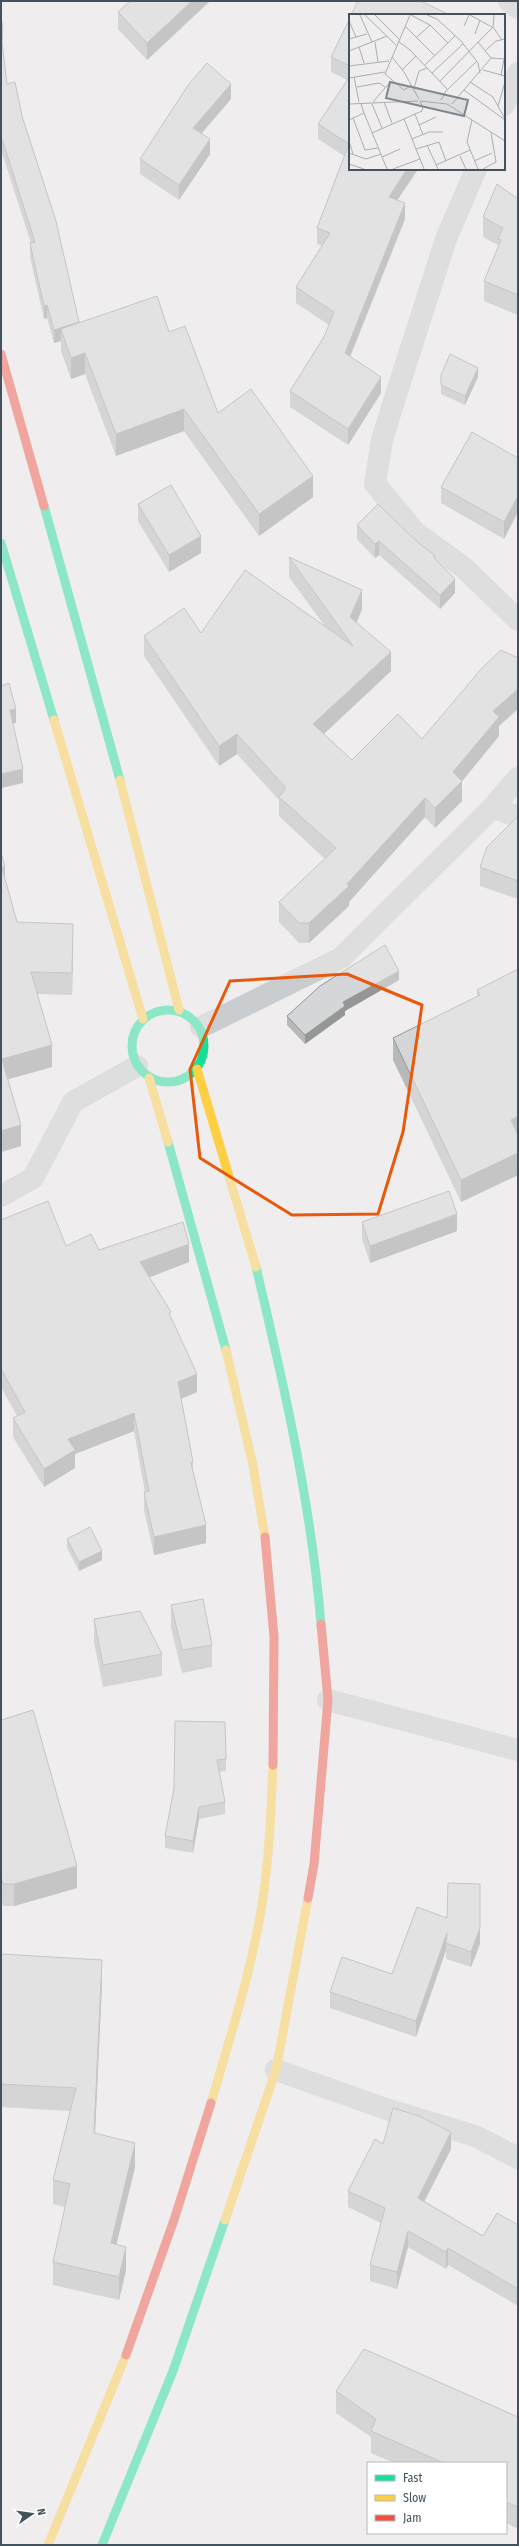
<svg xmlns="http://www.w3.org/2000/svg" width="519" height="2546" viewBox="0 0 519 2546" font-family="'Fira Sans Condensed',sans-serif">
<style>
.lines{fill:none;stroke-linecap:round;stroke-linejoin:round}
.street{stroke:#c9cdcf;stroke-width:22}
.fast{stroke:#16e098;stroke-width:9}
.slow{stroke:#ffcf43;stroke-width:9}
.jam{stroke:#f24e42;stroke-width:9}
.wall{fill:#b7b8b9}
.shaded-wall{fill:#959696}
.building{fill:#d5d6d7;stroke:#959696}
.marked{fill:none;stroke:#e8590c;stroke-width:3;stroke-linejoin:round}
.inset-road{fill:none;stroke:#aaafb3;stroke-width:1}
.view{fill:#7f888f;fill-opacity:0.15;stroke:#7f888f;stroke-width:2}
.inset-edge{fill:none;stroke:#43525c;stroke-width:2}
</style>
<rect width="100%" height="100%" fill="#efeded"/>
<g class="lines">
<g class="street">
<polyline points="509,1 518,8"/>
<polyline points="504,105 518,73"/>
<polyline points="476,169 446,239 394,401 382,440 375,484 416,533 463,567 518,620"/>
<polyline points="493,807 518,817"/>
<polyline points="201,1027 341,958 493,807 518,778"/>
<polyline points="1,1196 33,1178 73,1102 137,1066"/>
<polyline points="328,1700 518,1750"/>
<polyline points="276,2070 389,2110 475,2136 518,2158"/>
</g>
<g class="fast">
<polyline points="44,506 120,780"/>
<polyline points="1,543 54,720"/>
<circle cx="168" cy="1046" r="36"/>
<polyline points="168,1142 226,1350"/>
<path d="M 256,1267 C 284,1385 311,1503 321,1624"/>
<polyline points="102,2545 173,2371 225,2220"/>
</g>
<g class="slow">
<polyline points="54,720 143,1019"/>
<polyline points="120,780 179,1010"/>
<polyline points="197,1069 256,1267"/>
<polyline points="149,1078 168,1142"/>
<polyline points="226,1350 253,1465 265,1537"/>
<path d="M 211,2103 C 230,2038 251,1972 262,1905 C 269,1859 271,1812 273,1765"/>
<polyline points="225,2220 276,2070 308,1898"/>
<polyline points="48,2545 126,2355"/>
</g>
<g class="jam">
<polyline points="1,354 44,506"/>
<polyline points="265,1537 274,1637 273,1765"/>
<polyline points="308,1898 314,1864 328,1700 321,1624"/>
<polyline points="126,2355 174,2220 211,2103"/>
</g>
</g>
<g class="wall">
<polygon points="130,1 210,1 147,60 118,29 118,12"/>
<polygon points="1,17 3,41 2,41 7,84 22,116 79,323 169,332 218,413 313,497 259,536 184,431 116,456 85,374 71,379 61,351 61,341 54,343 47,318 44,319 30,257 30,243 31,243 1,150"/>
<polygon points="350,18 350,169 418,169 397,200 405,219 350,357 381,393 348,445 290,407 290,391 324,337 329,325 296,303 296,287 322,245 317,244 317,228 344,156 318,139 318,124 347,80 331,72 331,57"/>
<polygon points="231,99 202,133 210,154 179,200 140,174 140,159"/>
<polygon points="518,199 518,315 484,301 484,281 498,248 498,245 483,237 483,217"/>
<polygon points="441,375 478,377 465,405 441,394"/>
<polygon points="518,458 504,539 441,503 441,487"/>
<polygon points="138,504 201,553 169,572 138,521"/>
<polygon points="357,525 435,560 455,593 440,609 379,555 375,558 357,539"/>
<polygon points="289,557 362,609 357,622 391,671 324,734 352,760 422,739 499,726 499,736 462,781 462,801 435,828 425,817 349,902 349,906 309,943 299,943 279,922 279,902 325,859 279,816 279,800 237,754 219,766 144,656 144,636 324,625 289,577"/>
<polygon points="518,816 518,899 480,886 480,867"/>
<polygon points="5,880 17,922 73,945 72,995 37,994 52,1067 8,1079 21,1146 1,1152"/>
<polygon points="518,969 518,1175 461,1202 393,1060 393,1038 477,997 477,990"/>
<polygon points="399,980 345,1011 345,1015 305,1044 287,1025 287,1016"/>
<polygon points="1,1220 66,1246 189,1262 149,1277 171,1317 197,1392 181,1399 193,1462 193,1473 206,1543 154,1555 144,1510 144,1492 145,1492 134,1431 75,1454 75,1468 44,1487 13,1437 13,1418 17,1416 1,1387"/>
<polygon points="362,1222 457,1231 370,1263 362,1239"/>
<polygon points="67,1539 102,1560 79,1571 67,1548"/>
<polygon points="171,1605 212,1645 212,1667 182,1673 171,1628"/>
<polygon points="94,1619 162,1654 162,1676 103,1687 94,1642"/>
<polygon points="1,1720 77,1888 14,1906 3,1906 1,1899"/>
<polygon points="175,1721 226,1759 226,1771 219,1772 225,1802 225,1814 199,1819 193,1853 165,1848 165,1836 174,1788"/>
<polygon points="417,1907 480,1944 471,1967 446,1959 446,1950 416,2037 330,2008 330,1992 392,1974"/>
<polygon points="1,1954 102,1983 95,2133 135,2167 116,2245 126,2270 119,2300 53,2285 53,2262 65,2207 53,2204 53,2180 70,2111 1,2107"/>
<polygon points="383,2144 451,2149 424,2201 483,2236 518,2225 518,2306 448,2265 446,2269 408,2247 397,2289 370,2281 370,2265 381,2223 348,2207 348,2191"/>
<polygon points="336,2391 518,2417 518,2529 506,2523 506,2463 394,2463 371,2453 371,2437 336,2413"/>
</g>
<g class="shaded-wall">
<polygon points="192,1 210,1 147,60 147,43"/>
<polygon points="3,27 3,41 1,41 1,28"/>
<polygon points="231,84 231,99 193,143 193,128"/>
<polygon points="210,139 210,154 179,200 179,185"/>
<polygon points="407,169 418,169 389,213 389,197"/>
<polygon points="405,203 405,219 345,369 345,353"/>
<polygon points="47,305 47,318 44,319 44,306"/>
<polygon points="79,322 79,336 61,329 61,341 54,343 54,330"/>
<polygon points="85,353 85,374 71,379 71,358"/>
<polygon points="478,368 478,377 465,405 465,396"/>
<polygon points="381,377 381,393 348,445 348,429"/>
<polygon points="184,409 184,431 116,456 116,434"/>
<polygon points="313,476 313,497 259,536 259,514"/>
<polygon points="518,496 518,512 504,539 504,522"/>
<polygon points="201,536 201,553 169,572 169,555"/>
<polygon points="379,541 379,555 375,558 375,544"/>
<polygon points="455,579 455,593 440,609 440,595"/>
<polygon points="362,590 362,609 350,637 350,617"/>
<polygon points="391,652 391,671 313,744 313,724"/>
<polygon points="518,689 518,709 499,726 499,736 459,785 462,781 462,801 435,828 435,808 453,772 493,711"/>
<polygon points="16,709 16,723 10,724 10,710"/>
<polygon points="237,734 237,754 219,766 219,746"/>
<polygon points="23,769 23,783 1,788 1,774"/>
<polygon points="425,798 425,817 349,902 349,906 309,943 309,923 347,884"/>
<polygon points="5,866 5,888 2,868"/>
<polygon points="73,924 73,945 72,995 72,973"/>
<polygon points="399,971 399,980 345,1011 345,1015 305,1044 305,1035 343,1002"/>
<polygon points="52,1045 52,1067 2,1081 2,1059"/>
<polygon points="518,1116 518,1138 511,1120"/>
<polygon points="21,1125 21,1146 1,1152 1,1131"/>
<polygon points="518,1153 518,1175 461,1202 461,1180"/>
<polygon points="457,1214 457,1231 370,1263 370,1246"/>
<polygon points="189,1244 189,1262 140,1281 140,1262"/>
<polygon points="197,1374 197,1392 178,1400 178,1382"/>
<polygon points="134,1413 134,1431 75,1454 75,1468 44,1487 44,1469 68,1439"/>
<polygon points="206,1525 206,1543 154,1555 154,1537"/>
<polygon points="102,1551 102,1560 79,1571 79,1562"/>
<polygon points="199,1807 199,1819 193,1853 193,1841"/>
<polygon points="77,1866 77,1888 14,1906 14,1884"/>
<polygon points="480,1900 480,1944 471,1967 471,1952"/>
<polygon points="447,1933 446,1950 416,2037 416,2021"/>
<polygon points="102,1960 102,1983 94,2156 94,2133"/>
<polygon points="451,2132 451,2149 418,2214 418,2198"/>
<polygon points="135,2143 135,2167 111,2267 111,2243"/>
<polygon points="408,2231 408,2247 397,2289 397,2272"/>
<polygon points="126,2247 126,2270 119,2300 119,2277"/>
<polygon points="448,2248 448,2265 446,2269 446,2252"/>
</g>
<g class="building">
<polygon points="130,1 192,1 147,43 118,12"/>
<polygon points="358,1 421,1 450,15 351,15"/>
<polygon points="1,17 3,27 1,28"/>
<polygon points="350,18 350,66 331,57"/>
<polygon points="1,34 7,84 15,82 22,116 56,221 79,322 54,330 47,305 44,306 30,243 35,242 1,136"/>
<polygon points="207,63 231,84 193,128 210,139 179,185 140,159 189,84"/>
<polygon points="350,76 350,169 407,169 389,197 405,203 345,353 381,377 348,429 290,391 324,337 334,312 296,287 330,233 317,228 349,144 318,124"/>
<polygon points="497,184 518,199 518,295 484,281 501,240 498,239 503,228 483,217"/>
<polygon points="157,296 169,332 185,326 218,413 251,389 313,476 259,514 184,409 116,434 85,353 71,358 61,329"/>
<polygon points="450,354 478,368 465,396 441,385 441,375"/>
<polygon points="472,432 518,458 518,496 504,522 441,487"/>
<polygon points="171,485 201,536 169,555 138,504"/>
<polygon points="378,504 414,539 435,556 434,558 455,579 440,595 379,541 375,544 357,525"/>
<polygon points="289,557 362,590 350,617 391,652 313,724 352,760 398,714 422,739 482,668 501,650 518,658 518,689 493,711 499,717 453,772 462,781 435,808 425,798 347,884 349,886 309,923 299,923 279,902 336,848 279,797 286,788 237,734 219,746 144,636 184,608 201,633 245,570 353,646"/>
<polygon points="9,683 16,709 10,710 23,769 1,774 1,686"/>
<polygon points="518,816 518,881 480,867 487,847"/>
<polygon points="1,853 5,866 2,868 17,922 73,924 72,973 31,972 52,1045 2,1059 21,1125 1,1131"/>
<polygon points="385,945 399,971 343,1002 345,1006 305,1035 287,1016 320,986"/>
<polygon points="518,969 518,1116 511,1120 518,1135 518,1153 461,1180 393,1038 480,995 477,990"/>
<polygon points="449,1191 457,1214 370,1246 362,1222"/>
<polygon points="48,1201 66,1246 91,1234 99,1250 183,1222 189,1244 140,1262 171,1312 169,1313 197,1374 178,1382 193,1462 191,1463 206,1525 154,1537 144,1492 149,1491 134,1413 68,1439 75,1450 44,1469 13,1418 25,1412 1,1369 1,1220"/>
<polygon points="90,1527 102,1551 79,1562 67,1539"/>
<polygon points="203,1599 212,1645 182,1650 171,1605"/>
<polygon points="140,1611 162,1654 103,1665 94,1619"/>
<polygon points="33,1710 77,1866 14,1884 3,1884 1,1877 1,1720"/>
<polygon points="175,1721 225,1722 226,1759 217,1760 225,1802 199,1807 193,1841 165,1836 174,1788"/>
<polygon points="448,1883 480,1884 480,1928 471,1952 446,1943 447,1933 416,2021 330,1992 342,1957 392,1974 417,1907 447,1918"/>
<polygon points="1,1954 102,1960 94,2133 135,2143 111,2243 126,2247 119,2277 53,2262 70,2184 53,2180 76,2088 1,2084"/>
<polygon points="393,2108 419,2116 451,2132 418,2198 483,2236 497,2213 518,2225 518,2289 448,2248 446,2252 408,2231 397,2272 370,2265 385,2208 348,2191 375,2139 383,2144"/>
<polygon points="364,2349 518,2417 518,2507 506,2502 506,2463 444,2463 371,2431 376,2419 336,2391"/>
</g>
<path d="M0 0H519V2546H0ZM 347,974 L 422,1005 L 403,1132 L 378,1214 L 292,1215 L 200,1158 L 190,1069 L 230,981 Z" fill="#efeded" fill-opacity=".55" fill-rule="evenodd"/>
<path class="marked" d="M 347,974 L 422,1005 L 403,1132 L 378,1214 L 292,1215 L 200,1158 L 190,1069 L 230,981 Z"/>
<g transform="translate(349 14)">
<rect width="156" height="156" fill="#efeded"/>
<path class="inset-road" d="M 11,1 L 23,28M 16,1 L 47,31M 26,1 L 50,25M 61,1 L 36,60 L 55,76 L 63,71M 62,1 L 81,11M 78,1 L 88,5 L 112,27 L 129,49 L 131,59M 121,1 L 143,13M 0,7 L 7,23M 56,12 L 86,42M 115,12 L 120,1M 144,13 L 153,26M 126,20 L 131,6M 68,23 L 81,11 L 99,29M 0,25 L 18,20M 49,27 L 61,36 L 98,75M 26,28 L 29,48M 129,28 L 142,44M 10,33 L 15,49M 137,36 L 147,27 L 156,25M 0,37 L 38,22M 43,43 L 55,58 L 70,85M 76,51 L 106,22M 0,52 L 40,47M 53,56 L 67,42M 134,56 L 156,62M 83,59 L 114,30M 152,61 L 155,45M 5,63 L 10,88M 0,64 L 36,58M 91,67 L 144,13 L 145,1M 121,68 L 144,83 L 156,105M 8,73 L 30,69 L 36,73M 65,74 L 70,57 L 78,54M 115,76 L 156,106M 92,86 L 97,77 L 128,47M 71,87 L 98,90 L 156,127M 24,88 L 42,67M 35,88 L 43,109M 0,90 L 69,87M 23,90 L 33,114M 103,90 L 142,44 L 156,45M 149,92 L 156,68M 15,99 L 38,155M 66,100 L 74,121M 4,104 L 16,136 L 29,134M 55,105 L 75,155M 0,106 L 15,99 L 12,90M 123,106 L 118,128 L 129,155M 70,111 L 87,103M 23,119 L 73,97 L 74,94 L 71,87M 63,125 L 80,118 L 94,118M 0,127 L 4,140M 78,131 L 89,155M 67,135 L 90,128 L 97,147M 0,139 L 17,145 L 32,140M 111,142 L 117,155M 33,143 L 51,135M 125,147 L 143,139M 0,150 L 15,155M 87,151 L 121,136M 44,155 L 71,145M 134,155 L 147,148 L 142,119"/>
<path class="view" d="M 41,68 L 119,86 L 115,102 L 37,84 Z"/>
<rect width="156" height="156" class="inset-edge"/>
</g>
<rect width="519" height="2546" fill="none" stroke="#43525c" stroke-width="4"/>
<rect x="367" y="2462" width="140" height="72" fill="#ffffff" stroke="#b4babe"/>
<rect x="375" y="2475" width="20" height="6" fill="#16e098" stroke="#b4babe"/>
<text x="403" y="2482" font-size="12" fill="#43525c">Fast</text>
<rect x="375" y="2495" width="20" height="6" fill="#ffcf43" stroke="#b4babe"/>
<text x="403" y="2502" font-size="12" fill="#43525c">Slow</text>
<rect x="375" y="2515" width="20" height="6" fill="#f24e42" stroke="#b4babe"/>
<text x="403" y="2522" font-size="12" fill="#43525c">Jam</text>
<g transform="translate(32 2514) rotate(77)" stroke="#ffffff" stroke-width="3" paint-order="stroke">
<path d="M0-3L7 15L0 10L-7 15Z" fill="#43525c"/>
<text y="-6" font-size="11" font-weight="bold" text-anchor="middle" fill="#43525c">N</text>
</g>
</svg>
